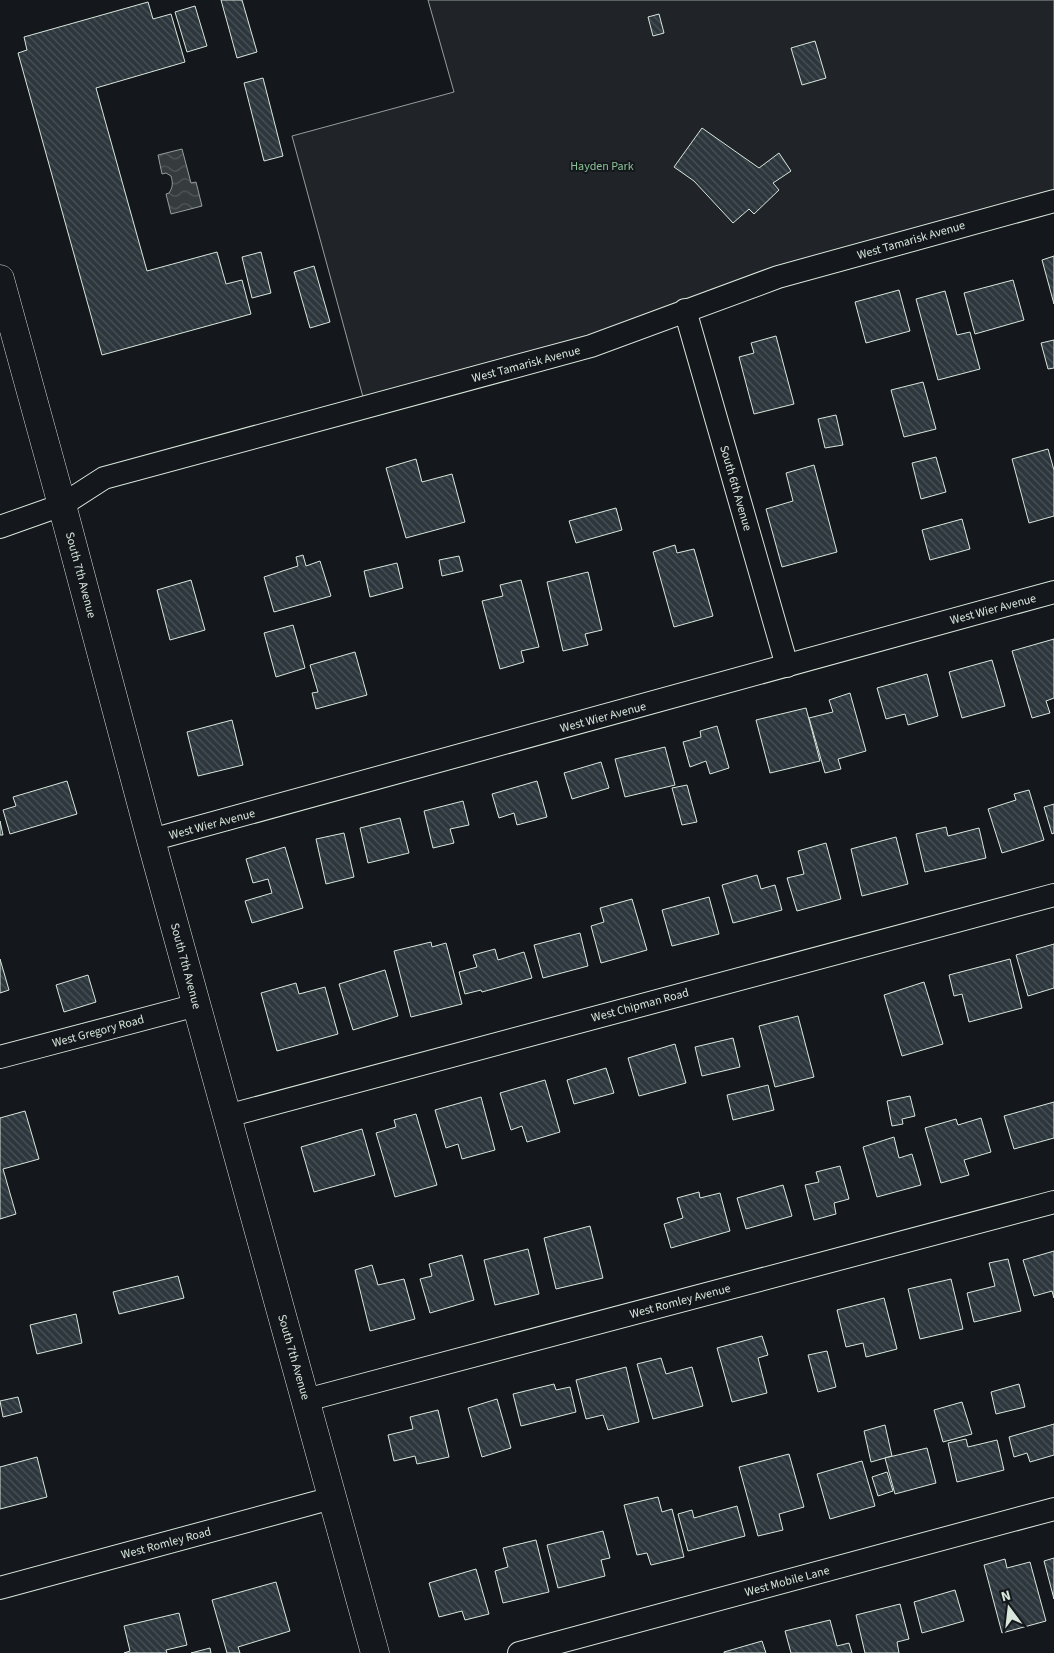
<svg xmlns="http://www.w3.org/2000/svg" width="1054" height="1653" viewBox="0 0 1054 1653" font-family="'Source Sans 3',sans-serif">
<style>
.green{fill:#202428;stroke:#939e99}
.water{fill:url(#water-waves);stroke:#939e99}
.building{fill:url(#building-back-hatch);stroke:#d8e6dc}
.lines{fill:none;stroke-linecap:round;stroke-linejoin:round}
.street-casing{stroke:#d8e6dc;stroke-width:24}
.secondary-casing{stroke:#d8e6dc;stroke-width:29}
.street{stroke:#14181c;stroke-width:22}
.secondary{stroke:#14181c;stroke-width:28}
.labels{text-anchor:middle;stroke-width:4;stroke-linejoin:round;paint-order:stroke}
.park-label{font-size:12px;fill:#8ac095;stroke:#14181c}
.street-label{font-size:12px;fill:#d8e6dc;stroke:#14181c}
</style>
<defs>
<pattern id="water-waves" width="16" height="10" patternUnits="userSpaceOnUse" patternTransform="scale(1.25)"><rect width="16" height="10" fill="#363b3e"/><path d="M0 5q4-4 8 0t8 0" fill="none" stroke="#525759"/></pattern>
<pattern id="building-back-hatch" width="6" height="6" patternUnits="userSpaceOnUse" patternTransform="scale(1.25)"><rect width="6" height="6" fill="#2c363c"/><path d="M-1 5l2 2M0 0l6 6M5-1l2 2" fill="none" stroke="#4a5358"/></pattern>
</defs>
<rect width="100%" height="100%" fill="#14181c"/>
<polygon class="green" points="428,0 1054,0 1054,202 366,408 292,136 454,92"/>
<path class="water" d="M 182,149 L 191,183 L 196,182 L 202,206 L 171,214 L 166,194 L 169,193 C 173,187 173,183 171,176 L 166,173 L 162,174 L 158,155 Z"/>
<g class="building">
<polygon points="221,0 242,0 257,52 237,58"/>
<polygon points="148,2 153,19 171,14 185,62 96,88 147,271 217,252 226,284 242,280 251,314 102,355 18,53 27,50 24,37"/>
<polygon points="195,6 207,46 187,52 175,12"/>
<polygon points="659,14 664,33 653,36 648,17"/>
<polygon points="815,41 826,78 802,85 791,48"/>
<polygon points="263,78 283,156 264,161 244,83"/>
<polygon points="702,128 759,168 779,153 791,171 773,183 779,190 754,214 749,209 733,223 694,181 674,167"/>
<polygon points="261,252 271,293 252,298 242,257"/>
<polygon points="1054,256 1054,304 1042,260"/>
<polygon points="314,266 330,322 310,328 294,272"/>
<polygon points="1013,280 1024,320 975,334 964,293"/>
<polygon points="899,290 910,331 866,343 855,302"/>
<polygon points="945,291 957,335 970,332 980,369 938,380 916,299"/>
<polygon points="776,336 794,404 754,414 739,357 754,353 751,343"/>
<polygon points="1054,340 1054,368 1048,369 1041,343"/>
<polygon points="923,382 936,429 904,437 891,390"/>
<polygon points="836,415 843,445 825,448 818,419"/>
<polygon points="1048,449 1054,470 1054,516 1029,523 1012,459"/>
<polygon points="936,457 946,492 921,499 912,463"/>
<polygon points="416,459 422,482 452,474 465,522 406,538 386,468"/>
<polygon points="814,465 837,552 782,567 766,509 793,501 786,473"/>
<polygon points="616,508 622,530 576,543 569,521"/>
<polygon points="962,519 970,549 930,560 922,530"/>
<polygon points="675,545 677,553 694,549 713,616 674,627 653,552"/>
<polygon points="303,555 306,566 320,561 331,596 274,612 264,577 298,566 296,557"/>
<polygon points="459,556 463,571 442,576 439,560"/>
<polygon points="397,563 403,588 370,597 364,571"/>
<polygon points="588,572 602,630 585,634 588,645 563,651 547,582"/>
<polygon points="191,580 205,630 170,640 157,590"/>
<polygon points="521,580 539,647 521,651 524,662 500,669 482,601 503,596 500,585"/>
<polygon points="293,625 305,668 276,677 264,633"/>
<polygon points="1054,639 1054,698 1046,701 1050,713 1032,718 1012,651"/>
<polygon points="355,652 367,695 316,709 312,693 318,692 310,665"/>
<polygon points="992,660 1005,706 962,718 949,672"/>
<polygon points="927,674 938,716 908,725 905,714 886,719 877,688"/>
<polygon points="850,693 866,751 838,759 841,769 825,773 809,718 833,712 829,700"/>
<polygon points="806,708 820,761 770,773 756,720"/>
<polygon points="232,720 243,765 198,776 187,732"/>
<polygon points="717,726 729,768 710,774 706,761 690,767 683,742 701,737 700,731"/>
<polygon points="665,747 675,785 625,797 615,759"/>
<polygon points="601,762 609,788 572,799 564,773"/>
<polygon points="67,781 77,814 10,834 3,810 16,806 13,797"/>
<polygon points="537,781 547,817 517,825 514,813 499,818 492,794"/>
<polygon points="687,785 697,822 682,825 672,788"/>
<polygon points="1029,790 1044,840 1002,853 988,809 1016,800 1014,794"/>
<polygon points="463,801 469,825 450,829 454,843 433,848 424,811"/>
<polygon points="1054,804 1054,833 1052,834 1044,807"/>
<polygon points="400,818 409,853 368,863 360,828"/>
<polygon points="0,821 3,835 0,835"/>
<polygon points="946,827 948,836 979,828 986,858 925,872 916,834"/>
<polygon points="344,833 354,877 326,884 316,839"/>
<polygon points="896,837 908,884 862,896 851,849"/>
<polygon points="826,843 841,899 797,911 787,878 804,874 798,851"/>
<polygon points="285,847 303,908 252,923 245,901 272,893 268,879 253,883 246,859"/>
<polygon points="757,875 761,889 775,885 782,910 733,923 722,885"/>
<polygon points="709,897 719,934 672,946 662,910"/>
<polygon points="632,899 647,950 601,963 591,926 604,922 600,908"/>
<polygon points="580,933 588,966 543,978 534,945"/>
<polygon points="431,942 432,947 446,943 462,1004 411,1017 394,951"/>
<polygon points="1054,944 1054,988 1028,996 1016,955"/>
<polygon points="495,949 498,960 524,952 532,978 482,992 481,990 465,994 459,972 477,967 473,955"/>
<polygon points="0,959 9,990 0,993"/>
<polygon points="1010,959 1022,1008 969,1022 962,994 954,996 949,975"/>
<polygon points="385,970 398,1016 353,1030 339,984"/>
<polygon points="88,975 96,1002 64,1012 56,985"/>
<polygon points="924,982 943,1044 902,1056 884,995"/>
<polygon points="296,983 299,994 325,987 338,1034 277,1051 261,993"/>
<polygon points="798,1016 814,1077 775,1087 759,1026"/>
<polygon points="733,1038 740,1067 702,1076 695,1047"/>
<polygon points="675,1044 686,1083 639,1096 628,1058"/>
<polygon points="606,1068 614,1093 574,1104 567,1080"/>
<polygon points="545,1080 560,1132 527,1142 522,1126 511,1130 500,1093"/>
<polygon points="768,1085 774,1110 733,1120 727,1095"/>
<polygon points="910,1096 915,1116 902,1119 903,1124 892,1126 887,1101"/>
<polygon points="481,1097 495,1150 462,1159 458,1144 446,1148 435,1110"/>
<polygon points="1054,1102 1054,1138 1014,1149 1004,1116"/>
<polygon points="25,1111 39,1159 3,1169 16,1214 0,1219 0,1118"/>
<polygon points="416,1114 437,1185 395,1197 376,1133 396,1127 394,1120"/>
<polygon points="981,1118 991,1152 964,1160 969,1175 941,1183 925,1128 956,1119 958,1125"/>
<polygon points="362,1129 375,1175 314,1192 301,1147"/>
<polygon points="894,1137 899,1158 912,1154 921,1185 877,1197 863,1147"/>
<polygon points="840,1166 849,1199 834,1203 836,1214 814,1220 805,1185 819,1182 816,1172"/>
<polygon points="783,1185 792,1216 746,1229 737,1198"/>
<polygon points="699,1192 700,1198 720,1193 730,1231 671,1248 664,1224 683,1218 677,1198"/>
<polygon points="590,1226 603,1278 556,1289 544,1238"/>
<polygon points="528,1249 539,1294 495,1305 484,1260"/>
<polygon points="1054,1251 1054,1298 1052,1291 1034,1296 1023,1260"/>
<polygon points="462,1255 474,1300 430,1313 420,1279 432,1276 429,1264"/>
<polygon points="1008,1259 1021,1311 974,1322 967,1293 995,1286 989,1263"/>
<polygon points="372,1265 378,1285 404,1279 415,1319 370,1331 355,1270"/>
<polygon points="178,1276 184,1298 119,1314 113,1292"/>
<polygon points="951,1279 963,1329 920,1339 908,1289"/>
<polygon points="884,1298 897,1349 866,1357 863,1343 846,1347 837,1310"/>
<polygon points="76,1314 82,1343 37,1354 30,1325"/>
<polygon points="762,1336 768,1355 758,1358 767,1393 732,1402 717,1348"/>
<polygon points="827,1351 836,1387 818,1392 808,1355"/>
<polygon points="661,1358 666,1374 692,1367 703,1406 653,1419 637,1364"/>
<polygon points="626,1367 639,1422 608,1430 603,1415 586,1419 576,1380"/>
<polygon points="554,1384 556,1390 570,1387 576,1412 521,1426 513,1394"/>
<polygon points="1019,1384 1025,1407 996,1414 991,1392"/>
<polygon points="18,1397 22,1412 3,1417 0,1401"/>
<polygon points="497,1399 511,1448 482,1457 468,1408"/>
<polygon points="962,1402 972,1434 943,1442 934,1410"/>
<polygon points="438,1410 449,1457 417,1464 415,1456 394,1461 388,1435 413,1429 410,1417"/>
<polygon points="1054,1424 1054,1455 1030,1462 1027,1453 1014,1457 1009,1437"/>
<polygon points="885,1425 892,1456 871,1462 864,1431"/>
<polygon points="966,1439 968,1447 997,1440 1004,1470 957,1482 948,1443"/>
<polygon points="927,1448 936,1483 895,1494 885,1458"/>
<polygon points="789,1454 804,1507 779,1514 783,1530 758,1536 739,1467"/>
<polygon points="37,1457 47,1497 0,1509 0,1467"/>
<polygon points="862,1461 875,1506 830,1519 817,1474"/>
<polygon points="887,1472 893,1491 878,1496 872,1477"/>
<polygon points="658,1497 662,1512 672,1509 684,1557 651,1565 647,1553 637,1555 624,1505"/>
<polygon points="737,1506 745,1536 688,1551 678,1514 692,1510 694,1518"/>
<polygon points="603,1531 610,1558 601,1560 605,1576 558,1588 547,1545"/>
<polygon points="536,1540 549,1592 503,1603 495,1571 508,1567 503,1548"/>
<polygon points="1054,1558 1054,1599 1044,1561"/>
<polygon points="1005,1559 1007,1568 1030,1562 1046,1621 1002,1633 984,1565"/>
<polygon points="476,1569 489,1614 465,1620 462,1611 439,1617 429,1583"/>
<polygon points="276,1582 290,1631 238,1647 240,1653 227,1653 212,1600"/>
<polygon points="955,1590 964,1621 922,1633 914,1602"/>
<polygon points="900,1604 909,1639 897,1642 899,1653 865,1653 856,1615"/>
<polygon points="179,1613 187,1645 166,1650 167,1653 124,1653 130,1651 124,1626"/>
<polygon points="830,1620 837,1646 849,1643 852,1653 791,1653 785,1631"/>
<polygon points="762,1641 766,1653 724,1653 724,1652"/>
<polygon points="210,1648 211,1653 191,1653"/>
</g>
<g class="lines">
<defs>
<g id="street">
<polyline points="685,310 787,666"/>
<polyline points="0,527 62,505 104,478 591,346 778,277 1054,201"/>
<polyline points="151,840 1054,592"/>
<polyline points="0,1057 197,1005"/>
<polyline points="227,1116 1054,895"/>
<polyline points="306,1400 1054,1202"/>
<polyline points="0,1588 332,1498"/>
<polyline points="519,1653 1054,1509"/>
</g>
<polyline id="secondary" points="0,279 62,505 151,840 375,1653"/>
</defs>
<use href="#street" class="street-casing"/>
<use href="#secondary" class="secondary-casing"/>
<use href="#street" class="street"/>
<use href="#secondary" class="secondary"/>
</g>
<g class="labels">
<g class="park-label">
<text x="602" y="170">Hayden Park</text>
</g>
<g class="street-label">
<text transform="translate(911 240) rotate(-16)" y="4">West Tamarisk Avenue</text>
<text transform="translate(526 364) rotate(-15)" y="4">West Tamarisk Avenue</text>
<text transform="translate(736 488) rotate(74)" y="4">South 6th Avenue</text>
<text transform="translate(81 575) rotate(75)" y="4">South 7th Avenue</text>
<text transform="translate(993 609) rotate(-15)" y="4">West Wier Avenue</text>
<text transform="translate(603 717) rotate(-15)" y="4">West Wier Avenue</text>
<text transform="translate(212 824) rotate(-15)" y="4">West Wier Avenue</text>
<text transform="translate(186 966) rotate(75)" y="4">South 7th Avenue</text>
<text transform="translate(640 1005) rotate(-15)" y="4">West Chipman Road</text>
<text transform="translate(98 1031) rotate(-15)" y="4">West Gregory Road</text>
<text transform="translate(680 1301) rotate(-15)" y="4">West Romley Avenue</text>
<text transform="translate(294 1357) rotate(74)" y="4">South 7th Avenue</text>
<text transform="translate(166 1543) rotate(-15)" y="4">West Romley Road</text>
<text transform="translate(787 1581) rotate(-15)" y="4">West Mobile Lane</text>
</g>
</g>
<g transform="translate(1009 1608) rotate(345)" stroke="#14181c" stroke-width="4" paint-order="stroke">
<path d="M0-4L9 19L0 12L-9 19Z" fill="#d8e6dc"/>
<text y="-8" font-size="14" font-weight="bold" text-anchor="middle" fill="#d8e6dc">N</text>
</g>
</svg>
